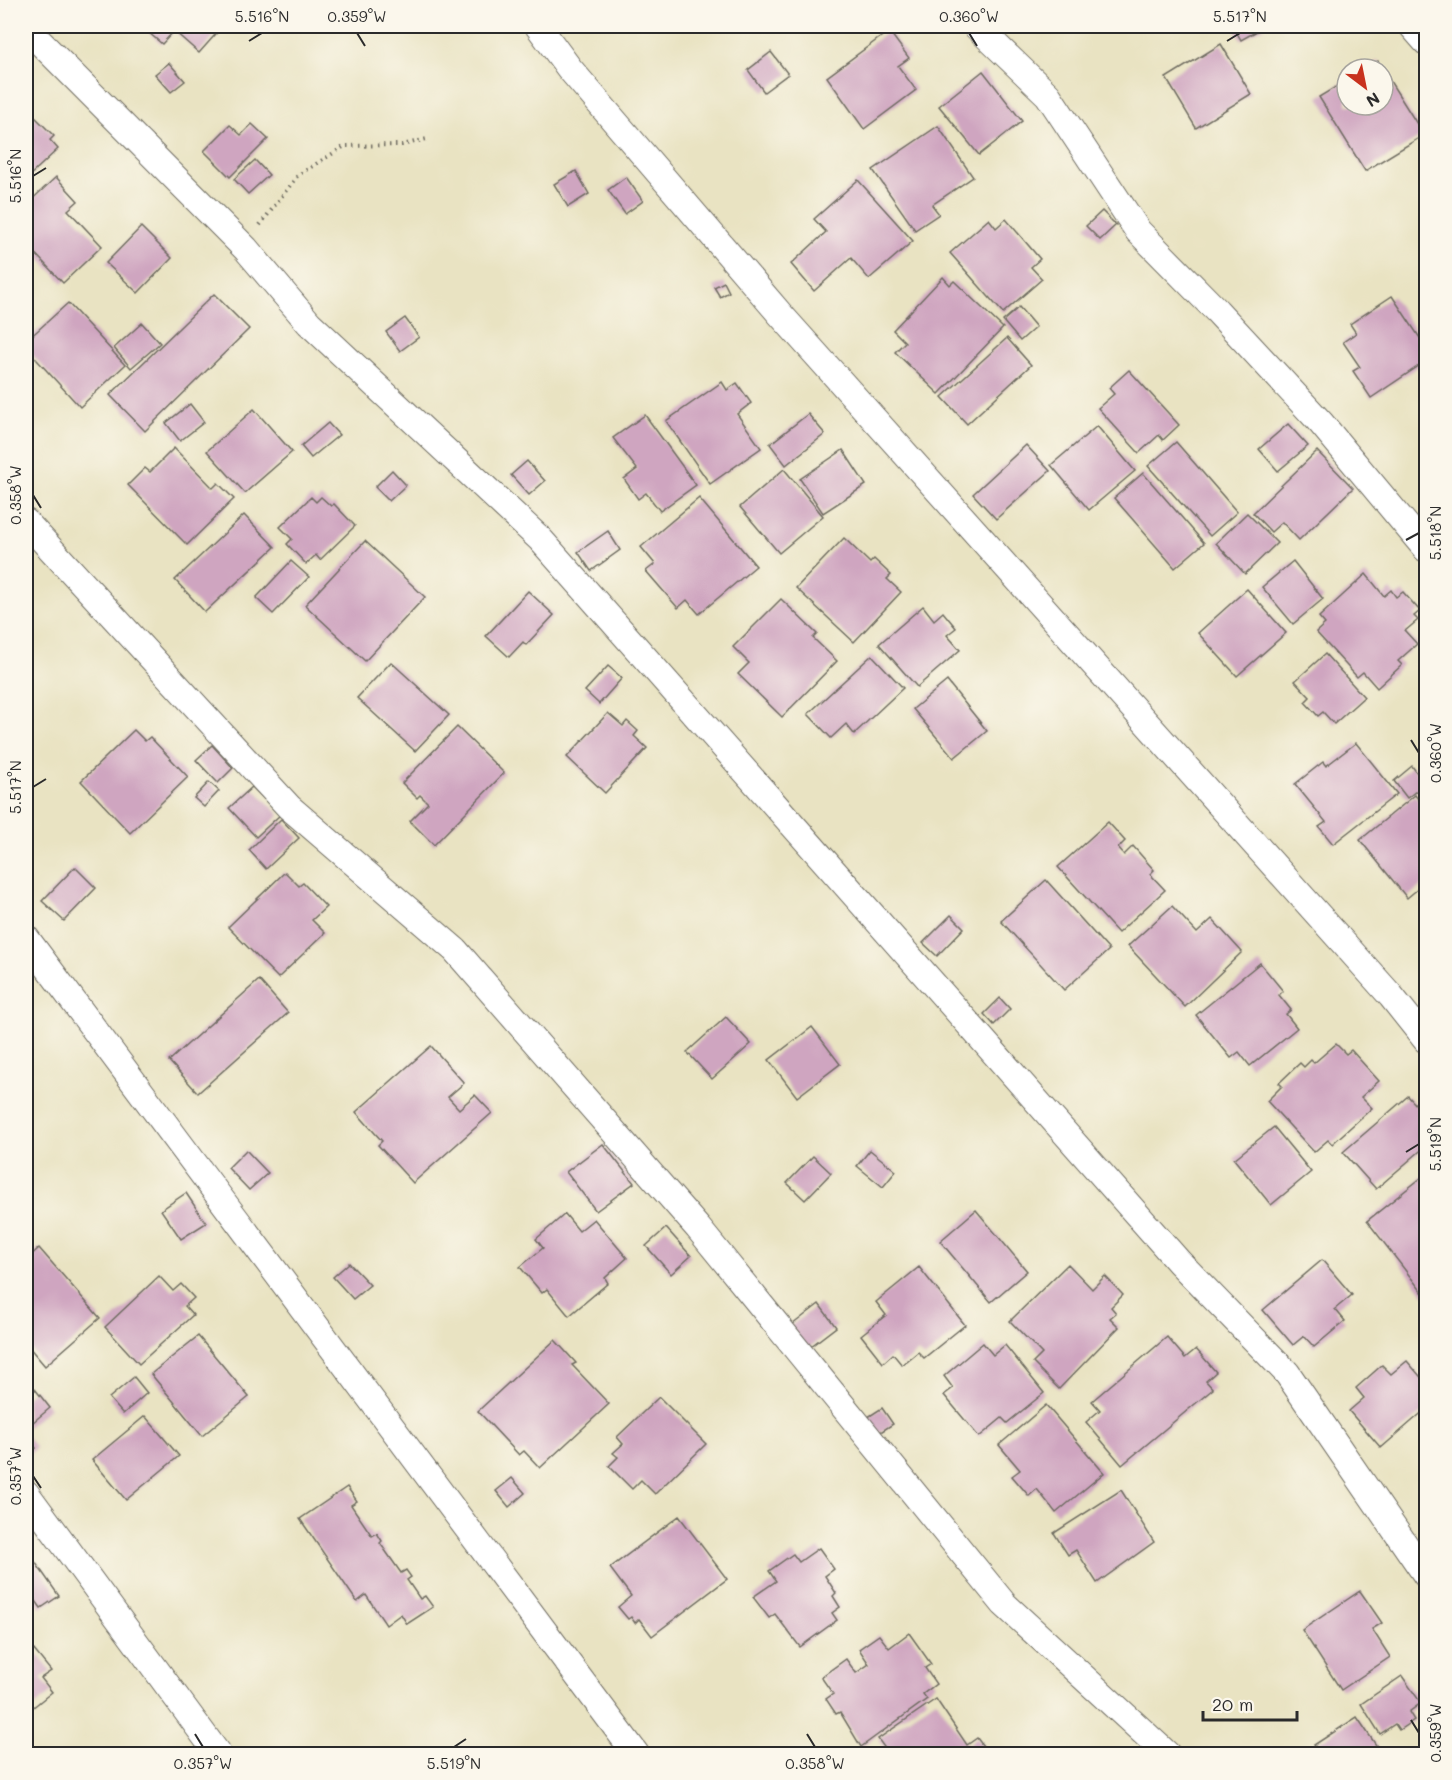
<svg xmlns="http://www.w3.org/2000/svg" width="1452" height="1780" viewBox="0 0 1452 1780" font-family="Mali,sans-serif">
<style>
.building{fill:#cfa5c0}
.lines{fill:none;stroke-linecap:round;stroke-linejoin:round}
.street-casing{stroke:#6e6b60;stroke-width:28}
.path{stroke:#6e6b60;stroke-width:4;stroke-dasharray:1.5 4.5;stroke-linecap:butt}
.street{stroke:#fff;stroke-width:26}
.ticks{fill:none;stroke:#2b2b2b;stroke-width:2}
.neatline{fill:none;stroke:#2b2b2b;stroke-width:2}
.ticks-label{font-size:15px;text-anchor:middle;fill:#2b2b2b}
</style>
<rect width="100%" height="100%" fill="#fbf7ec"/>
<filter id="ink" filterUnits="userSpaceOnUse"><feTurbulence type="fractalNoise" baseFrequency=".0167" numOctaves="2"/><feDisplacementMap in="SourceGraphic" scale="12" xChannelSelector="R" yChannelSelector="G"/><feConvolveMatrix kernelMatrix="1 2 1 2 8 2 1 2 1" color-interpolation-filters="sRGB"/></filter>
<filter id="wash" filterUnits="userSpaceOnUse"><feTurbulence type="fractalNoise" baseFrequency=".008" numOctaves="4" result="noise"/><feDisplacementMap in="SourceGraphic" scale="24" xChannelSelector="R" yChannelSelector="G"/><feGaussianBlur stdDeviation="1.35" result="paint"/><feColorMatrix in="noise" values="0 0 0 0 0 0 0 0 0 0 0 0 0 0 0 0 0 1.4 0 .05"/><feComposite in="paint" operator="in"/></filter>
<g filter="url(#wash)">
<rect width="100%" height="100%" fill="#e9e3c2"/>
<g id="blocks">
<g class="building">
<polygon points="141,26 223,26 199,53 174,31 162,44"/>
<polygon points="921,26 940,26 926,34"/>
<polygon points="1233,26 1266,26 1241,40"/>
<polygon points="889,31 909,58 898,66 916,90 864,129 827,77"/>
<polygon points="1221,44 1251,94 1196,128 1166,78"/>
<polygon points="771,52 788,74 764,92 748,70"/>
<polygon points="1378,61 1382,69 1365,69"/>
<polygon points="169,63 185,81 171,92 155,74"/>
<polygon points="1383,70 1424,135 1365,171 1319,97 1347,80 1347,105 1383,105"/>
<polygon points="983,71 1022,121 979,155 939,106"/>
<polygon points="26,114 29,118 33,115 54,136 50,140 58,149 26,179"/>
<polygon points="252,124 268,139 230,177 204,151 230,125 241,135"/>
<polygon points="938,126 973,177 932,205 939,214 915,230 873,170"/>
<polygon points="255,160 269,175 248,194 234,179"/>
<polygon points="576,171 589,194 568,207 554,184"/>
<polygon points="56,177 78,201 68,210 102,246 63,283 26,244 26,205"/>
<polygon points="626,177 643,201 625,214 608,190"/>
<polygon points="858,180 913,241 869,279 851,258 814,291 791,264 826,232 814,219"/>
<polygon points="1102,211 1116,225 1100,240 1086,226"/>
<polygon points="989,219 996,228 1006,219 1040,259 1031,267 1042,279 1003,313 950,253"/>
<polygon points="141,227 172,258 138,293 106,263"/>
<polygon points="943,277 950,285 954,281 1003,328 939,394 895,352 905,342 893,330"/>
<polygon points="724,282 729,292 720,297 714,287"/>
<polygon points="214,294 249,329 145,431 110,395"/>
<polygon points="1392,296 1426,347 1426,361 1371,398 1353,371 1360,367 1343,342 1356,333 1350,324"/>
<polygon points="68,303 125,365 80,407 26,348 26,341"/>
<polygon points="1019,307 1036,327 1020,341 1003,321"/>
<polygon points="405,318 419,337 400,351 386,332"/>
<polygon points="142,323 160,343 131,368 114,348"/>
<polygon points="1007,338 1031,365 967,424 942,397"/>
<polygon points="1129,370 1179,425 1163,440 1159,435 1139,453 1098,408 1114,394 1109,388"/>
<polygon points="722,382 727,390 737,383 751,403 737,414 761,448 710,484 666,421"/>
<polygon points="190,404 204,422 180,441 166,423"/>
<polygon points="254,409 292,452 245,493 207,451"/>
<polygon points="808,414 825,434 786,465 770,444"/>
<polygon points="645,415 696,485 660,511 646,493 638,499 624,479 637,469 613,438"/>
<polygon points="328,423 339,435 311,458 301,446"/>
<polygon points="1288,424 1308,446 1278,471 1259,449"/>
<polygon points="1097,426 1135,471 1089,510 1051,465"/>
<polygon points="1176,442 1237,512 1210,536 1148,466"/>
<polygon points="1026,445 1050,471 996,519 973,494"/>
<polygon points="174,448 213,488 218,483 234,499 187,545 128,485 145,468 150,472"/>
<polygon points="843,450 866,485 823,513 800,479"/>
<polygon points="1317,451 1353,488 1299,540 1282,522 1271,532 1253,513"/>
<polygon points="527,461 545,481 529,495 511,475"/>
<polygon points="784,469 823,516 779,553 740,507"/>
<polygon points="392,470 406,485 389,501 375,487"/>
<polygon points="1143,473 1204,543 1175,568 1114,498"/>
<polygon points="311,497 316,502 321,497 331,506 334,504 355,526 320,560 316,555 306,564 287,544 292,539 280,527"/>
<polygon points="699,498 756,566 699,614 687,600 678,608 646,571 655,564 641,547"/>
<polygon points="1247,513 1277,543 1245,574 1216,543"/>
<polygon points="244,515 275,547 205,612 175,580"/>
<polygon points="608,531 620,550 591,571 578,552"/>
<polygon points="844,538 870,563 874,559 891,575 887,579 901,592 854,642 796,588"/>
<polygon points="365,541 425,597 365,661 305,605"/>
<polygon points="291,561 309,577 273,614 256,598"/>
<polygon points="1293,561 1323,599 1293,624 1262,587"/>
<polygon points="1366,574 1384,596 1391,590 1396,597 1403,592 1420,611 1414,616 1418,620 1405,631 1417,644 1398,661 1402,665 1377,688 1363,672 1357,677 1316,632 1325,624 1319,617"/>
<polygon points="1247,589 1286,633 1237,676 1198,633"/>
<polygon points="528,591 554,615 526,645 523,642 509,657 486,636"/>
<polygon points="781,599 817,634 813,638 837,661 782,717 738,674 749,663 733,647"/>
<polygon points="923,606 934,620 943,612 956,628 947,635 960,650 917,687 879,644"/>
<polygon points="1325,654 1364,697 1334,724 1323,712 1318,716 1305,702 1310,697 1295,681"/>
<polygon points="872,655 903,688 854,734 846,724 831,738 808,714"/>
<polygon points="391,662 449,715 415,751 357,698"/>
<polygon points="608,666 622,678 599,704 585,691"/>
<polygon points="947,681 987,731 954,758 913,709"/>
<polygon points="608,713 623,726 627,721 638,731 634,736 647,748 605,793 567,757"/>
<polygon points="457,727 504,773 434,845 410,821 428,803 420,795 417,798 402,783"/>
<polygon points="134,730 145,741 150,737 188,777 130,833 81,781"/>
<polygon points="1356,743 1397,794 1333,844 1319,827 1326,822 1295,784 1323,762 1326,766"/>
<polygon points="212,745 233,768 218,783 196,760"/>
<polygon points="1412,766 1425,784 1407,798 1394,781"/>
<polygon points="209,782 219,791 204,807 194,798"/>
<polygon points="252,787 280,815 256,837 229,808"/>
<polygon points="1415,795 1426,809 1426,882 1407,898 1360,840"/>
<polygon points="281,819 299,838 266,869 249,850"/>
<polygon points="1108,822 1125,841 1118,848 1124,855 1133,846 1154,870 1150,874 1165,890 1118,933 1058,867"/>
<polygon points="75,867 96,888 64,921 42,901"/>
<polygon points="285,872 299,886 303,883 326,907 312,920 325,933 278,978 228,927"/>
<polygon points="1046,880 1109,950 1064,990 1001,921"/>
<polygon points="1172,906 1197,933 1212,919 1242,952 1185,1007 1128,946"/>
<polygon points="951,915 964,928 937,956 923,943"/>
<polygon points="1260,963 1283,991 1279,995 1291,1010 1286,1014 1297,1028 1250,1066 1239,1052 1231,1058 1196,1015"/>
<polygon points="259,980 288,1013 198,1093 169,1061"/>
<polygon points="1000,998 1010,1009 994,1025 984,1014"/>
<polygon points="726,1017 751,1044 712,1079 687,1052"/>
<polygon points="812,1027 840,1064 797,1097 769,1060"/>
<polygon points="1336,1044 1346,1054 1351,1050 1379,1081 1361,1097 1372,1108 1332,1144 1328,1140 1314,1152 1267,1101 1282,1086 1279,1083 1300,1063 1304,1067 1311,1060 1314,1063"/>
<polygon points="431,1046 464,1083 448,1097 459,1109 475,1095 492,1113 413,1183 378,1145 382,1141 356,1112"/>
<polygon points="1408,1096 1426,1116 1426,1146 1376,1189 1343,1152"/>
<polygon points="1274,1127 1311,1172 1271,1205 1234,1159"/>
<polygon points="603,1144 634,1183 596,1211 566,1172"/>
<polygon points="246,1150 268,1173 249,1190 228,1168"/>
<polygon points="870,1150 896,1171 883,1187 857,1166"/>
<polygon points="813,1156 831,1173 805,1200 787,1183"/>
<polygon points="1426,1174 1426,1297 1367,1221"/>
<polygon points="186,1193 206,1223 181,1239 161,1210"/>
<polygon points="976,1210 1027,1271 991,1302 940,1241"/>
<polygon points="565,1214 579,1231 594,1219 627,1258 605,1278 608,1283 569,1316 547,1289 542,1293 520,1267 543,1248 536,1239"/>
<polygon points="666,1228 691,1256 671,1274 646,1246"/>
<polygon points="39,1248 100,1318 45,1366 28,1346 26,1347 26,1260"/>
<polygon points="1322,1260 1352,1295 1335,1309 1345,1321 1314,1347 1304,1336 1293,1345 1263,1310"/>
<polygon points="349,1263 370,1285 353,1299 333,1277"/>
<polygon points="1068,1264 1092,1289 1105,1276 1123,1295 1111,1307 1116,1313 1110,1318 1119,1327 1059,1389 1033,1363 1042,1354 1010,1321"/>
<polygon points="919,1267 965,1325 924,1358 918,1352 902,1365 893,1354 883,1363 861,1335 886,1315 876,1302"/>
<polygon points="159,1276 173,1291 181,1284 194,1298 185,1306 193,1315 139,1364 105,1327"/>
<polygon points="819,1304 836,1327 806,1350 788,1328"/>
<polygon points="198,1336 249,1397 202,1436 151,1374"/>
<polygon points="1167,1337 1185,1358 1196,1349 1216,1372 1206,1381 1213,1389 1122,1465 1086,1422 1100,1410 1092,1401"/>
<polygon points="555,1340 576,1363 572,1365 609,1404 540,1468 524,1451 519,1455 478,1411"/>
<polygon points="983,1343 993,1355 1005,1345 1044,1393 1007,1423 1002,1418 979,1437 944,1395 953,1388 944,1376"/>
<polygon points="1407,1361 1426,1383 1426,1409 1381,1448 1349,1411 1364,1398 1356,1388 1382,1365 1391,1374"/>
<polygon points="134,1377 147,1393 123,1414 109,1398"/>
<polygon points="35,1389 50,1408 26,1428 26,1397"/>
<polygon points="659,1397 706,1444 655,1494 641,1480 632,1489 609,1466 618,1457 613,1453 623,1444 617,1437"/>
<polygon points="1046,1405 1104,1473 1056,1513 1037,1489 1029,1496 1012,1476 1020,1470 999,1445"/>
<polygon points="882,1408 893,1424 876,1435 865,1419"/>
<polygon points="145,1416 179,1456 126,1500 92,1460"/>
<polygon points="26,1435 36,1448 26,1456"/>
<polygon points="512,1478 525,1493 509,1507 496,1491"/>
<polygon points="347,1487 357,1501 351,1505 372,1536 377,1533 382,1541 380,1543 401,1573 406,1570 411,1577 407,1580 420,1599 425,1596 433,1607 407,1624 401,1614 386,1625 366,1595 357,1602 300,1519"/>
<polygon points="1121,1490 1154,1542 1097,1583 1076,1550 1068,1555 1054,1533"/>
<polygon points="679,1516 727,1579 652,1636 639,1619 635,1623 631,1617 628,1619 618,1607 631,1596 610,1568"/>
<polygon points="819,1548 834,1569 825,1576 836,1593 833,1596 840,1607 832,1613 837,1620 800,1647 775,1614 769,1618 753,1597 776,1581 769,1571 793,1554 799,1562"/>
<polygon points="26,1549 59,1596 41,1608 26,1587"/>
<polygon points="1360,1591 1382,1623 1372,1629 1390,1657 1341,1690 1302,1630"/>
<polygon points="909,1633 931,1664 925,1668 936,1684 923,1694 927,1699 861,1747 840,1712 836,1714 826,1699 833,1694 821,1677 846,1659 856,1673 869,1664 859,1649 879,1635 889,1648"/>
<polygon points="29,1644 51,1671 41,1678 52,1692 26,1713 26,1647"/>
<polygon points="1402,1676 1421,1703 1409,1712 1414,1720 1399,1730 1395,1724 1380,1734 1361,1704"/>
<polygon points="936,1699 967,1745 977,1738 989,1754 889,1754 878,1739"/>
<polygon points="1357,1717 1382,1754 1314,1754 1319,1752 1314,1745"/>
</g>
</g>
</g>
<g filter="url(#ink)">
<use href="#blocks" fill-opacity="0" stroke="#6e6b60" stroke-width="1.5"/>
<g class="lines">
<defs>
<g id="street">
<polyline points="538,26 569,68 780,314 1391,996 1426,1040"/>
<polyline points="976,26 1048,95 1138,231 1217,311 1321,423 1426,549"/>
<polyline points="1412,26 1426,42"/>
<polyline points="26,28 246,249 309,323 540,539 1179,1262 1287,1373 1426,1575"/>
<polyline points="26,522 289,807 455,950 698,1228 1004,1604 1167,1754"/>
<polyline points="26,938 636,1754"/>
<polyline points="26,1493 218,1754"/>
</g>
</defs>
<use href="#street" class="street-casing"/>
<polyline class="path" points="260,225 298,175 345,146 402,145 427,139"/>
<use href="#street" class="street"/>
</g>
</g>
<path class="ticks" d="M 357,33 L 365,46M 969,33 L 977,46M 249,41 L 262,33M 1227,41 L 1240,33M 33,176 L 46,168M 33,495 L 41,508M 1406,540 L 1419,533M 1411,740 L 1419,753M 33,787 L 46,779M 1406,1152 L 1419,1144M 33,1476 L 41,1488M 1411,1720 L 1419,1733M 195,1734 L 203,1747M 807,1734 L 815,1747M 454,1747 L 466,1739"/>
<rect width="1452" height="1780" fill="none" stroke="#fbf7ec" stroke-width="66"/>
<g transform="translate(1365 87) rotate(148)"><circle r="28" fill="#fbf7ec" stroke="#a8a59f" stroke-width="1.5"/>
<path d="M0-4.5L10 22L0 15L-10 22Z" fill="#c8321e"/>
<text y="-9" font-size="16" font-weight="bold" text-anchor="middle" fill="#2b2b2b">N</text>
</g>
<path d="M1203 1711v9h94v-9" fill="none" stroke="#2b2b2b" stroke-width="3"/>
<text x="1212" y="1711" font-size="18" fill="#2b2b2b" stroke="#fbf7ec" stroke-width="4.5" paint-order="stroke">20 m</text>
<rect x="33" y="33" width="1386" height="1714" class="neatline"/>
<g class="ticks-label">
<text x="262" y="22">5.516°N</text>
<text x="357" y="22">0.359°W</text>
<text x="969" y="22">0.360°W</text>
<text x="1240" y="22">5.517°N</text>
<text transform="translate(16 176) rotate(-90)" y="5">5.516°N</text>
<text transform="translate(16 495) rotate(-90)" y="5">0.358°W</text>
<text transform="translate(1436 533) rotate(-90)" y="5">5.518°N</text>
<text transform="translate(1436 753) rotate(-90)" y="5">0.360°W</text>
<text transform="translate(16 787) rotate(-90)" y="5">5.517°N</text>
<text transform="translate(1436 1144) rotate(-90)" y="5">5.519°N</text>
<text transform="translate(16 1476) rotate(-90)" y="5">0.357°W</text>
<text transform="translate(1436 1733) rotate(-90)" y="5">0.359°W</text>
<text x="203" y="1769">0.357°W</text>
<text x="454" y="1769">5.519°N</text>
<text x="815" y="1769">0.358°W</text>
</g>
</svg>
